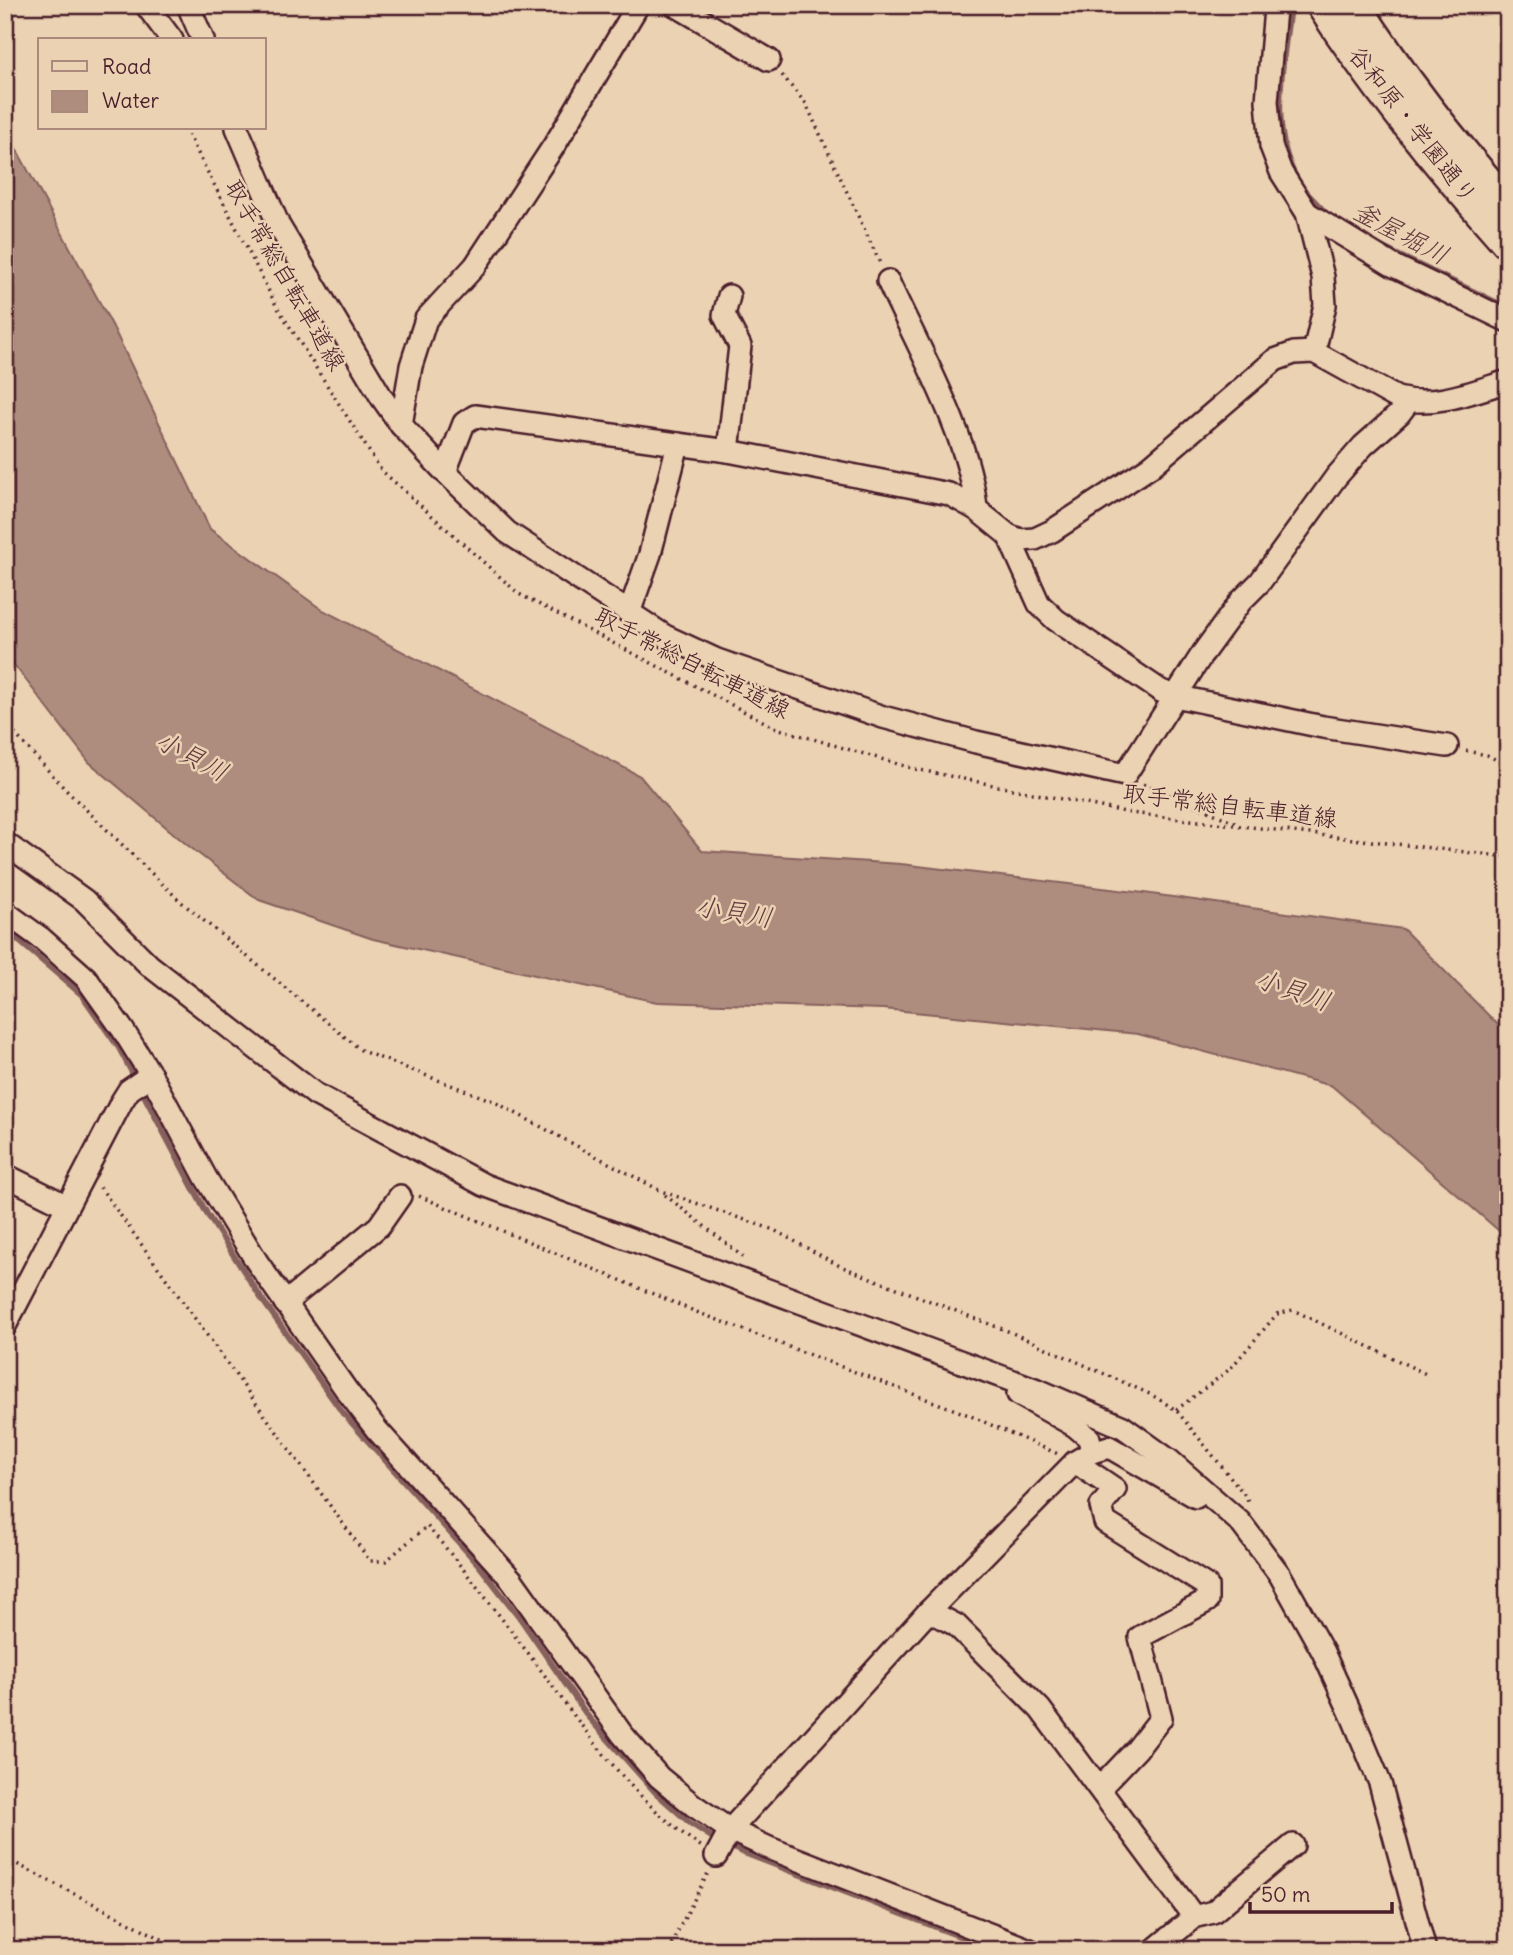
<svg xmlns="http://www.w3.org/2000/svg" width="1513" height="1955" viewBox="0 0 1513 1955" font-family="Delius,'Klee One',sans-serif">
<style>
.water{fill:#ae8d7f;stroke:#86615d;stroke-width:2}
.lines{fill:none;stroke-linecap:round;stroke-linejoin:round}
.stream{stroke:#86615d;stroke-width:6}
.minor-casing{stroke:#4a1f2b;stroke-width:26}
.highway-casing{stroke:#4a1f2b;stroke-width:37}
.path{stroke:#4a1f2b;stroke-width:3.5;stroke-dasharray:2 5;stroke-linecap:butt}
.minor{stroke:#ebd2b3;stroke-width:21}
.highway{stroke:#ebd2b3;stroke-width:32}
.labels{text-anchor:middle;stroke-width:5;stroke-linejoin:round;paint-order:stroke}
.street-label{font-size:24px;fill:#4a1f2b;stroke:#ebd2b3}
.water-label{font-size:26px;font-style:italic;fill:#633a40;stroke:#ebd2b3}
</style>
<rect width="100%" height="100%" fill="#ebd2b3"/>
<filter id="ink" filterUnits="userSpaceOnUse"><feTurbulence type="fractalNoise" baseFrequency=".0143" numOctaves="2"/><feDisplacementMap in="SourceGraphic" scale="14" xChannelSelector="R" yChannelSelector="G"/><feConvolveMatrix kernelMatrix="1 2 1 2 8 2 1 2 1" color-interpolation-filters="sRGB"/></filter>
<g filter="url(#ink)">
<polygon class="water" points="5,128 112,325 210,529 321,609 640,776 702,851 901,864 1144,893 1403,929 1508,1035 1508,1241 1498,1230 1332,1086 1138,1034 883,1009 657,1002 373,939 259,900 186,844 89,762 5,653"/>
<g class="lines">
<g class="stream">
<path d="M 1290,6 C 1284,62 1268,128 1297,179"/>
<polyline points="1305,191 1327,214"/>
<polyline points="1377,245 1508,308"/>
<polyline points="5,929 82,995 119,1048 207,1214 261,1298 342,1412 478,1564 520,1618 589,1718 656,1793 690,1823 713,1838 744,1853 995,1950"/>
</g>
<defs>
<g id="minor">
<polyline points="146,5 172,40"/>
<polyline points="188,5 203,40"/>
<polyline points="675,5 769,60"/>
<polyline points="1278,5 1275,9 1267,101 1271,146 1281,172 1307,213 1323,277 1325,305 1314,352"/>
<polyline points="237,128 279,226 382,398 401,425 445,472 507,532 665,636 717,660 883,717 976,742 1125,775 1203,653 1241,601 1260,582 1336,477 1363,446 1399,414 1409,401"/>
<polyline points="1307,213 1392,265 1508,321"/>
<path d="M 888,281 C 917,345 971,440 976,509"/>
<polyline points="401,425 411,366 426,319 475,266 557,141 638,5"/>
<polyline points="728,451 740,346 724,315 729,296"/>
<path d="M 445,472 L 464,423 L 475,416 L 728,451 L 949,494 L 976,509 L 1008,535 L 1020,540 L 1035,539 L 1052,531 L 1150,467 L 1275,360 L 1294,353 L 1314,352 L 1397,398 C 1434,408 1472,392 1508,381"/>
<polyline points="1008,535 1039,604 1056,620 1161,691 1175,696 1323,727 1447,746"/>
<polyline points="629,613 650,554 678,444"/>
<polyline points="5,843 84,900 149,965 315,1094 484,1185 1040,1391 1123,1427 1169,1460 1240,1522 1280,1575 1323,1652 1353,1718 1380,1783 1425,1950"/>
<polyline points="5,912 42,939 86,978 123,1030 151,1075 206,1178 257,1262 347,1391 377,1430 512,1580 622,1734 659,1777 693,1805 730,1830 769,1848 1030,1950"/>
<polyline points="5,1175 67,1206"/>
<polyline points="285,1303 379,1226 400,1196"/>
<polyline points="5,1326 122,1101 129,1090 151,1075"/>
<polyline points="1018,1394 1075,1426 1089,1438 1092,1452 1109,1447 1196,1497"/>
<polyline points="1075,1462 1115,1489 1101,1506 1105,1522 1207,1586 1207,1601 1140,1637 1161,1718 1137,1749 1100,1788"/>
<polyline points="929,1611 956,1625 1040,1709 1194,1917"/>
<polyline points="716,1856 730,1830 929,1611 1075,1462 1092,1452"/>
<polyline points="1154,1950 1194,1917 1213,1912 1293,1845"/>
</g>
<g id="highway">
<path d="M 1323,5 C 1378,90 1441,167 1508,242"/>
<path d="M 1354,5 C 1400,77 1451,143 1508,206"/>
</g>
</defs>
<use href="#minor" class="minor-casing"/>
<use href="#highway" class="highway-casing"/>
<g class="path">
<polyline points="782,75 806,104 880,263"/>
<polyline points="185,128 276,305 381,470 519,594 776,728 915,769 1130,813 1508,857"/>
<polyline points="5,723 65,789 180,901 362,1051 493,1101 661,1191 774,1230 840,1266 1010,1332 1152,1395 1176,1410 1245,1495 1249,1503"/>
<polyline points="1466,751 1487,755 1508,766"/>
<polyline points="1143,784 1239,824"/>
<path d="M 100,1187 L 370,1561 L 386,1561 L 427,1526 C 468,1573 505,1623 543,1673 C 589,1736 635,1803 702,1847"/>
<polyline points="665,1195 747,1260"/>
<polyline points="419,1196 694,1311 966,1414 1058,1454"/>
<polyline points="1176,1410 1230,1369 1277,1314 1293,1310 1428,1375"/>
<polyline points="5,1858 183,1950"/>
<polyline points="668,1950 708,1873"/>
</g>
<use href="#minor" class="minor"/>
<use href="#highway" class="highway"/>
</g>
</g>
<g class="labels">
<g class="street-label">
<text transform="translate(1413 125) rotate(52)" y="8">谷和原・学園通り</text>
<text transform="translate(285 275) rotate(60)" y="8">取手常総自転車道線</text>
<text transform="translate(692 663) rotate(27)" y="8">取手常総自転車道線</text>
<text transform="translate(1230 806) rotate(7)" y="8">取手常総自転車道線</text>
</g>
<g class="water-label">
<text transform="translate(1401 233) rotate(28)" y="9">釜屋堀川</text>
<text transform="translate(192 756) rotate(28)" y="9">小貝川</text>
<text transform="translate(734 912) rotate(9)" y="9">小貝川</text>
<text transform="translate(1293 990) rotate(19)" y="9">小貝川</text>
</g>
</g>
<rect width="1513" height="1955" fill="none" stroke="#ebd2b3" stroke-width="28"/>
<rect x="14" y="14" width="1485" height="1927" fill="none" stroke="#4a1f2b" stroke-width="2.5" filter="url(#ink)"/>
<rect x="38" y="38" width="228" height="91" fill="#ebd2b3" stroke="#ab8a7d" stroke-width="2"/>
<rect x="52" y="61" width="35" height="10" fill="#ebd2b3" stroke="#ab8a7d" stroke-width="2"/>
<text x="102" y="74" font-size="21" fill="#4a1f2b">Road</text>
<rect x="52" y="91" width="35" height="21" fill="#ae8d7f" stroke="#ab8a7d" stroke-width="2"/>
<text x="102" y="108" font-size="21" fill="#4a1f2b">Water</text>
<path d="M1250 1902v10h142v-10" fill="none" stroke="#4a1f2b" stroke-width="3.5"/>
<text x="1261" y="1902" font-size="21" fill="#4a1f2b" stroke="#ebd2b3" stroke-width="5" paint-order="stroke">50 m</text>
</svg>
